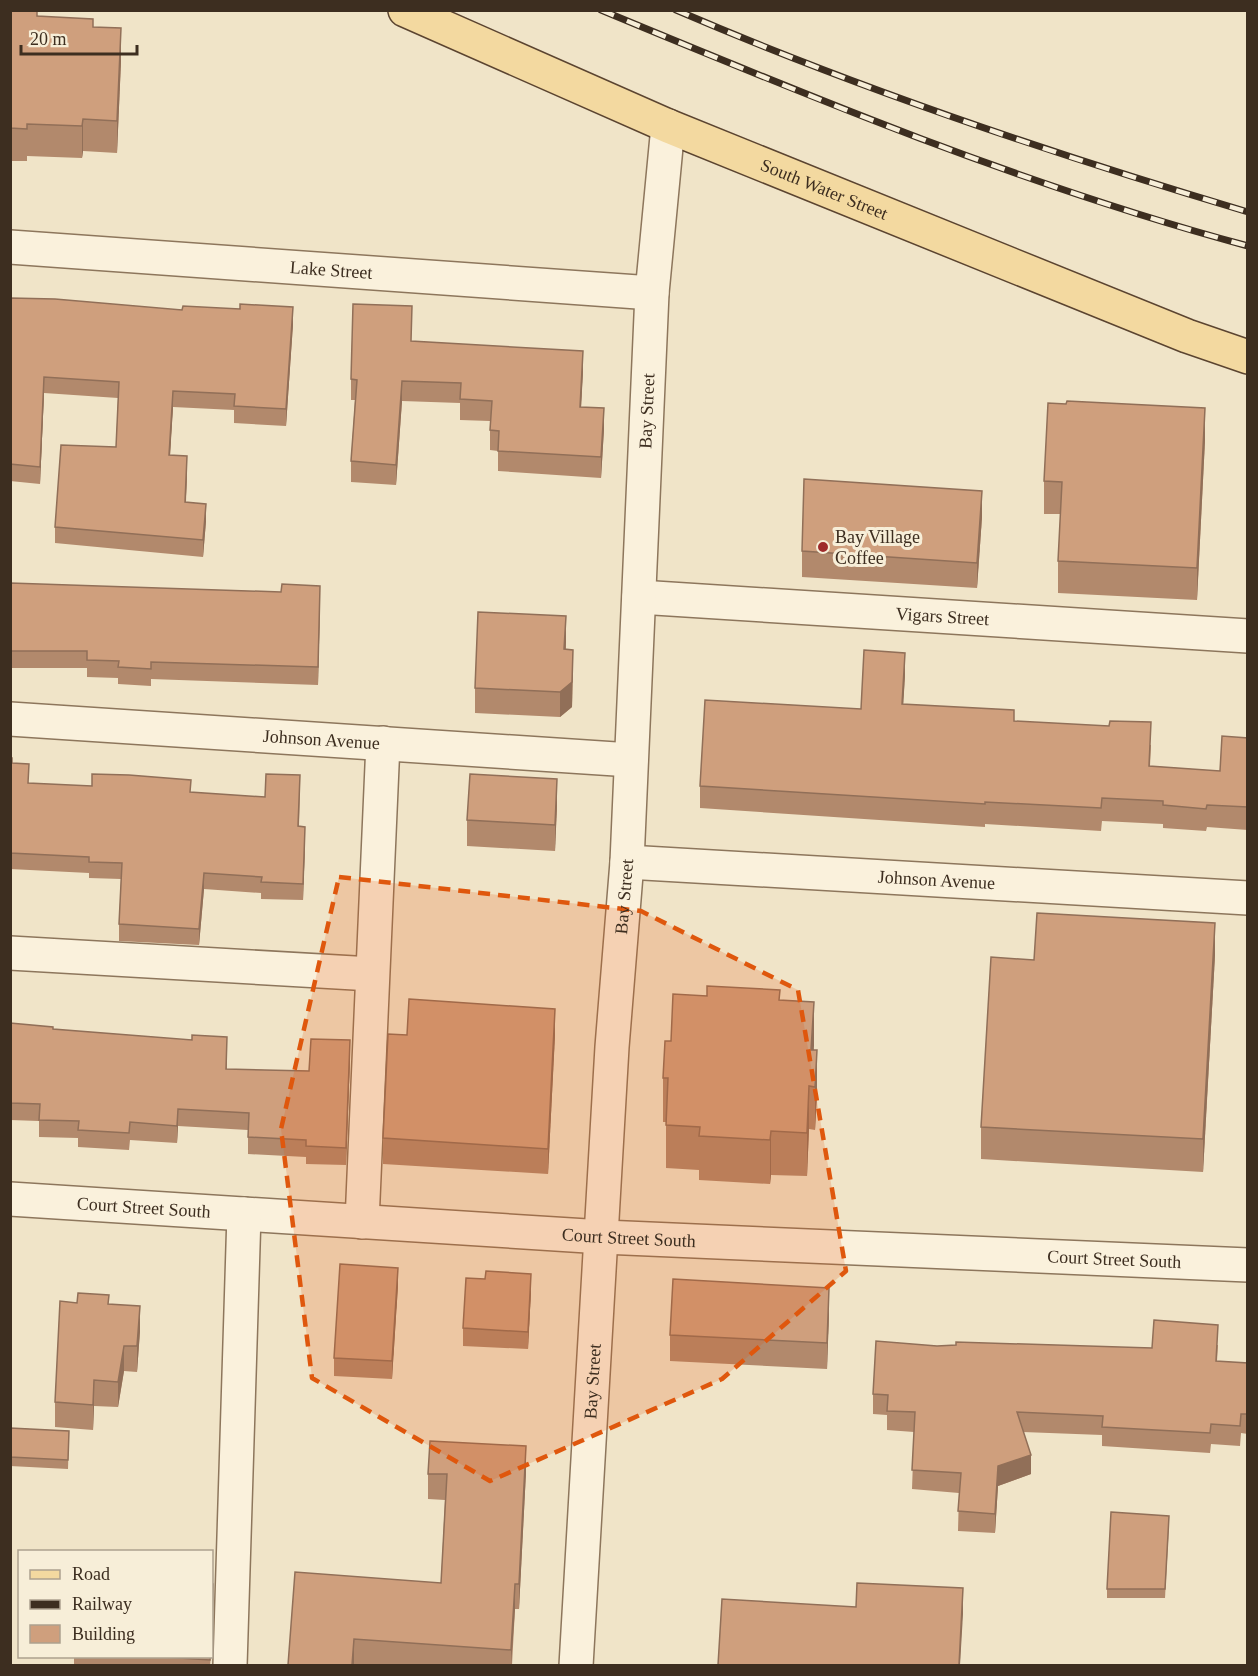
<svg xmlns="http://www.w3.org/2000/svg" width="1258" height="1676" viewBox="0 0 1258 1676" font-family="'Times New Roman',serif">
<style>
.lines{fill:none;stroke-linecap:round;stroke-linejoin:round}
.minor-casing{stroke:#8d765c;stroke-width:36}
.major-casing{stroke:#5b4430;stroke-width:36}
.minor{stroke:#faf1dc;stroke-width:33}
.major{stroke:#f3d9a0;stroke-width:33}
.rail-casing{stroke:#3d2e20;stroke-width:7}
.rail{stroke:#f7eed8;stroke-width:4.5;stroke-dasharray:14;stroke-linecap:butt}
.wall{fill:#b2896c}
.shaded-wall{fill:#916f58}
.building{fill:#cf9f7d;stroke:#916f58;stroke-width:1.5}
.marked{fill:#df570d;fill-opacity:0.2;stroke:#df570d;stroke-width:4.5;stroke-dasharray:12 8;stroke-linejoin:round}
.poi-dot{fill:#9e2a2b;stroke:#f7eed8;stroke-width:2}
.labels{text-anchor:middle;stroke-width:6;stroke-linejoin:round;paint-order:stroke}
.street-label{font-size:18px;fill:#3d2e20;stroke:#f7eed8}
.poi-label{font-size:18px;fill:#3d2e20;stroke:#f7eed8;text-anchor:start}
</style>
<rect width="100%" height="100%" fill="#f0e4c8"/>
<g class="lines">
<defs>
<g id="minor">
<path id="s1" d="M 10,247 L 652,293"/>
<path id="s2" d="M 639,597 L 1248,636"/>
<path id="s3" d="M 10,719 L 631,760"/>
<path id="s4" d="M 627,862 L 1248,898"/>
<polyline points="10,953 372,974"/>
<path id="s5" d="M 10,1199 L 603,1237 L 1248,1265"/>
<polyline points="362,1222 383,743"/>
<polyline points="230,1666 244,1214"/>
<path id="s6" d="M 576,1666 L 612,1047 L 627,862 L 652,293 L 668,126"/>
</g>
<g id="major">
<path id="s7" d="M 405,10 L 668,126 L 1187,336 L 1248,357"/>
</g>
</defs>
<use href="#minor" class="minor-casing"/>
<use href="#major" class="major-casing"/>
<use href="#minor" class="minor"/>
<use href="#major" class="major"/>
<defs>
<g id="rail">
<path d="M 601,10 C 813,98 1025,186 1248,246"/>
<path d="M 676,10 C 862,90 1053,154 1248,212"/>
</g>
</defs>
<use href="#rail" class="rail-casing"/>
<use href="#rail" class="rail"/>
</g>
<g class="wall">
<polygon points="10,10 93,27 121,61 117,153 83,151 82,158 27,156 27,161 10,161"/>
<polygon points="10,298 293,324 286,426 234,423 234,410 173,407 170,455 187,473 186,502 206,521 203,557 55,543 55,527 116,447 118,398 44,393 40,484 10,481"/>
<polygon points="412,341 583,371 581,407 604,429 601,478 498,471 498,451 490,450 490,421 460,420 460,403 402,401 396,485 351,482 351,461 355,400 351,400 351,379"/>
<polygon points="1205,440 1197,600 1058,593 1058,561 1061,514 1044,514 1044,481"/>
<polygon points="982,517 977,588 802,577 802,551"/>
<polygon points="10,583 320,604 318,685 151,679 151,686 118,684 118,678 87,677 87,668 10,668"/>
<polygon points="566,642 566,649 573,675 572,707 560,717 475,713 475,688"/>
<polygon points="905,675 903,704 1014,721 1151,745 1150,766 1220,771 1248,738 1248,830 1207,827 1206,831 1163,828 1163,824 1102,821 1101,831 985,824 985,827 700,808 700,786 861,709"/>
<polygon points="10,758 12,763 29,783 265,797 300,791 299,826 305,843 303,900 261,899 261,893 204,889 199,945 119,941 119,924 121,879 89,878 89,873 10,869"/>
<polygon points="557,805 555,851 467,846 467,820"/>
<polygon points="1215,955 1203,1172 981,1159 981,1127 1034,960"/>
<polygon points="780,1000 814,1050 817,1094 815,1130 809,1129 807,1176 771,1175 770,1184 699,1180 699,1170 666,1168 666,1122 663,1122 663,1078 671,1041"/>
<polygon points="10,1023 227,1054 227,1069 309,1071 350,1058 346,1165 306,1164 306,1157 248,1154 248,1130 178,1126 177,1143 130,1140 129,1150 78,1147 78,1138 39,1137 39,1121 10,1120"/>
<polygon points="407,1035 555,1035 548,1174 383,1164 383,1138"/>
<polygon points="485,1279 531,1291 528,1349 463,1346 463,1328"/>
<polygon points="398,1285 392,1379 334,1376 334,1358"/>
<polygon points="109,1304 140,1331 137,1372 124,1371 118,1407 94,1406 93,1430 55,1427 55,1402"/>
<polygon points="829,1313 827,1369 670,1361 670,1335"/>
<polygon points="1218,1345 1217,1361 1248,1363 1248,1434 1241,1433 1240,1446 1211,1444 1210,1453 1102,1446 1102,1435 1023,1432 1031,1474 998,1486 995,1533 958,1531 959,1493 912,1489 914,1432 887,1430 887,1415 873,1414 873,1394 937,1346 1152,1348"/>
<polygon points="10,1428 69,1431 68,1469 10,1466"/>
<polygon points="526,1472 519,1609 515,1609 512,1665 373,1665 354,1664 354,1665 288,1665 441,1583 445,1500 428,1499 428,1474"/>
<polygon points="1169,1525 1165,1598 1107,1598 1107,1589"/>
<polygon points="74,1656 211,1656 210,1665 74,1665"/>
</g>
<g class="shaded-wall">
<polygon points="121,28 121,61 117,153 117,121"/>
<polygon points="83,119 83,151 82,158 82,126"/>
<polygon points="293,307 293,324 286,426 286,409"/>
<polygon points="583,351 583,371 580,427 580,407"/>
<polygon points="44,377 44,393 40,484 40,467"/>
<polygon points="402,381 402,401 396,485 396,465"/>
<polygon points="173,391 173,407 169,472 169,455"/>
<polygon points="604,408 604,429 601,478 601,457"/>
<polygon points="1205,408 1205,440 1197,600 1197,568"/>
<polygon points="187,456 187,473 185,519 185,502"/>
<polygon points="982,491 982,517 977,588 977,563"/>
<polygon points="206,504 206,521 203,557 203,540"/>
<polygon points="320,586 320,604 318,685 318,667"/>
<polygon points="566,616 566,642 564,675 564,649"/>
<polygon points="573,650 572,707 560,717 560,692"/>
<polygon points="905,653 905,675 902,726 902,704"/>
<polygon points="557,779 557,805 555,851 555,825"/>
<polygon points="305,827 305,843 303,900 303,884"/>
<polygon points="204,873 204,889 199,945 199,929"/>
<polygon points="1215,923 1215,955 1203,1172 1203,1139"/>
<polygon points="814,1002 814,1046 812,1086 811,1050"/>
<polygon points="555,1009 555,1035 548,1174 548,1149"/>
<polygon points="350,1040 350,1058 346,1165 346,1148"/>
<polygon points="817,1050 817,1094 815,1130 815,1087"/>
<polygon points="809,1086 809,1129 807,1176 807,1133"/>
<polygon points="178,1109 178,1126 177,1143 177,1126"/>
<polygon points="771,1131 771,1175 770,1184 770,1140"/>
<polygon points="398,1268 398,1285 392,1379 392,1361"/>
<polygon points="531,1274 531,1291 528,1349 528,1332"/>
<polygon points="829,1288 829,1313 827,1369 827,1343"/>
<polygon points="140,1306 140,1331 137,1372 137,1346"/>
<polygon points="124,1346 124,1371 118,1407 118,1382"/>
<polygon points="94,1380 94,1406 93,1430 93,1405"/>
<polygon points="526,1446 526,1472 519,1609 519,1584"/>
<polygon points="1031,1455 1031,1474 998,1486 995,1533 995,1514 998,1466"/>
<polygon points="213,1584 213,1602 212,1641 212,1623"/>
<polygon points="515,1584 515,1609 511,1665 511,1650"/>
<polygon points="963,1588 963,1614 960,1665 959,1665"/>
<polygon points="354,1639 354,1665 352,1665"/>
</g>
<g class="building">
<polygon points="10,10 37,11 37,16 93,19 93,27 121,28 117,121 83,119 82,126 27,124 27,129 10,128"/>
<polygon points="10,298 55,299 182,310 183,306 240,309 240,304 293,307 286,409 234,406 235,394 173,391 169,455 187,456 185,502 206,504 203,540 55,527 61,445 116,447 119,382 44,377 40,467 10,464"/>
<polygon points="353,304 412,306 411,341 583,351 580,407 604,408 601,457 498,451 499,431 490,430 492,401 460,399 461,383 402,381 396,465 351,461 357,380 351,379"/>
<polygon points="1067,401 1205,408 1197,568 1058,561 1062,482 1044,481 1048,403 1066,404"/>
<polygon points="804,479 982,491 977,563 802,551"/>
<polygon points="10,583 281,592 282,584 320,586 318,667 151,662 151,669 118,667 119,661 87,660 87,651 10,651"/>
<polygon points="478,612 566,616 564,649 573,650 572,682 560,692 475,688"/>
<polygon points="864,650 905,653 902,704 1014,710 1014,721 1109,726 1110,721 1151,722 1149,766 1220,771 1222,736 1248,738 1248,807 1207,805 1206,809 1163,805 1163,801 1102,798 1101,808 985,802 985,804 700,786 705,700 861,709"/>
<polygon points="10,758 12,758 12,763 29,764 28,783 92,786 92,774 129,775 191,780 190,792 265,797 266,774 300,775 298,826 305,827 303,884 261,882 262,877 204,873 199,929 119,924 122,863 89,862 89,857 10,853"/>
<polygon points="470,774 557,779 555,825 467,820"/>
<polygon points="1037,913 1215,923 1203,1139 981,1127 991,957 1034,960"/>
<polygon points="707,986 780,990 779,1000 814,1002 811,1050 817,1050 815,1087 809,1086 807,1133 771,1131 770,1140 699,1136 700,1127 666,1125 668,1078 663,1078 665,1041 671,1041 673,994 707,996"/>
<polygon points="409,999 555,1009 548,1149 383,1138 388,1034 407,1035"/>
<polygon points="10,1023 53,1027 53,1029 192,1040 192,1035 227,1037 226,1069 309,1071 311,1039 350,1040 346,1148 306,1146 306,1140 248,1137 249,1113 178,1109 177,1126 130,1122 129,1133 78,1130 79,1121 39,1120 40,1104 10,1103"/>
<polygon points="340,1264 398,1268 392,1361 334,1358"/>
<polygon points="486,1271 531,1274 528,1332 463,1328 466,1278 485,1279"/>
<polygon points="673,1279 829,1288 827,1343 670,1335"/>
<polygon points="78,1293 109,1295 108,1304 140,1306 137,1346 124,1346 118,1382 94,1380 93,1405 55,1402 60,1301 77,1303"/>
<polygon points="1154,1320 1218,1325 1216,1361 1248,1363 1248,1414 1241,1414 1240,1426 1211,1424 1210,1433 1102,1427 1103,1416 1017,1412 1031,1455 998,1466 995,1514 958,1511 961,1473 912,1470 915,1412 887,1411 888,1395 873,1394 876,1341 937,1346 956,1345 956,1342 1152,1348"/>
<polygon points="10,1428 69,1431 68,1460 10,1457"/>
<polygon points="430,1441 526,1446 519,1584 515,1584 511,1650 354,1639 352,1665 288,1665 295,1572 441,1583 447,1474 428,1474"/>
<polygon points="1111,1512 1169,1516 1165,1589 1107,1589"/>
<polygon points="857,1583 963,1588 959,1665 718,1665 722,1599 856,1607"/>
<polygon points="212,1584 213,1584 212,1623"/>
<polygon points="147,1656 210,1656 210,1660"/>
</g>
<path class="marked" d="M 339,877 L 641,911 L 798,990 L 846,1271 L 722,1379 L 490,1481 L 312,1378 L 281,1129 Z"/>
<circle class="poi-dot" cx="823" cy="547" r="6"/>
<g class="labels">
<g class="street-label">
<text dy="6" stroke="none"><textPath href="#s7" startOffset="456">South Water Street</textPath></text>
<text dy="6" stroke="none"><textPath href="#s1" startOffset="322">Lake Street</textPath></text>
<text dy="6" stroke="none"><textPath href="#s6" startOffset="1257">Bay Street</textPath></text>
<text dy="6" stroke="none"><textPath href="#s2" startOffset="304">Vigars Street</textPath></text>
<text dy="6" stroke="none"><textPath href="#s3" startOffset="312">Johnson Avenue</textPath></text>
<text dy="6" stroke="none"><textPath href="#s4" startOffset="310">Johnson Avenue</textPath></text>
<text dy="6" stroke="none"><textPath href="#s6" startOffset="771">Bay Street</textPath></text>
<text dy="6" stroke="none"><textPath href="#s5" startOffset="134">Court Street South</textPath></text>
<text dy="6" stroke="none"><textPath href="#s5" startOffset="620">Court Street South</textPath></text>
<text dy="6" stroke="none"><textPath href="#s5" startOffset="1106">Court Street South</textPath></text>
<text dy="6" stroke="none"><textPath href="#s6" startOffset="285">Bay Street</textPath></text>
</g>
<g class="poi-label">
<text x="835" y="543">Bay Village<tspan x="835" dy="21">Coffee</tspan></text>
</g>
</g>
<rect width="1258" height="1676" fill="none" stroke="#3d2e20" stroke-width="24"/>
<rect x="18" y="1550" width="195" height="108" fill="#f7eed8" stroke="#ada18e" stroke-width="1.5"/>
<rect x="30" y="1570" width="30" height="9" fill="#f3d9a0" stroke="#ada18e" stroke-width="1.5"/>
<text x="72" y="1580" font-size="18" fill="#3d2e20">Road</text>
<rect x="30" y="1600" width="30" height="9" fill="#3d2e20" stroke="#ada18e" stroke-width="1.5"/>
<text x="72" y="1610" font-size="18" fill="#3d2e20">Railway</text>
<rect x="30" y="1625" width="30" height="18" fill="#cf9f7d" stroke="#ada18e" stroke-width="1.5"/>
<text x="72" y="1640" font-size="18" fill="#3d2e20">Building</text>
<path d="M21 45v9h116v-9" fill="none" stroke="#3d2e20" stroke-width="3"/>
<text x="30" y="45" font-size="18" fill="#3d2e20" stroke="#f7eed8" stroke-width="4.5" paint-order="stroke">20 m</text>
</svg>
